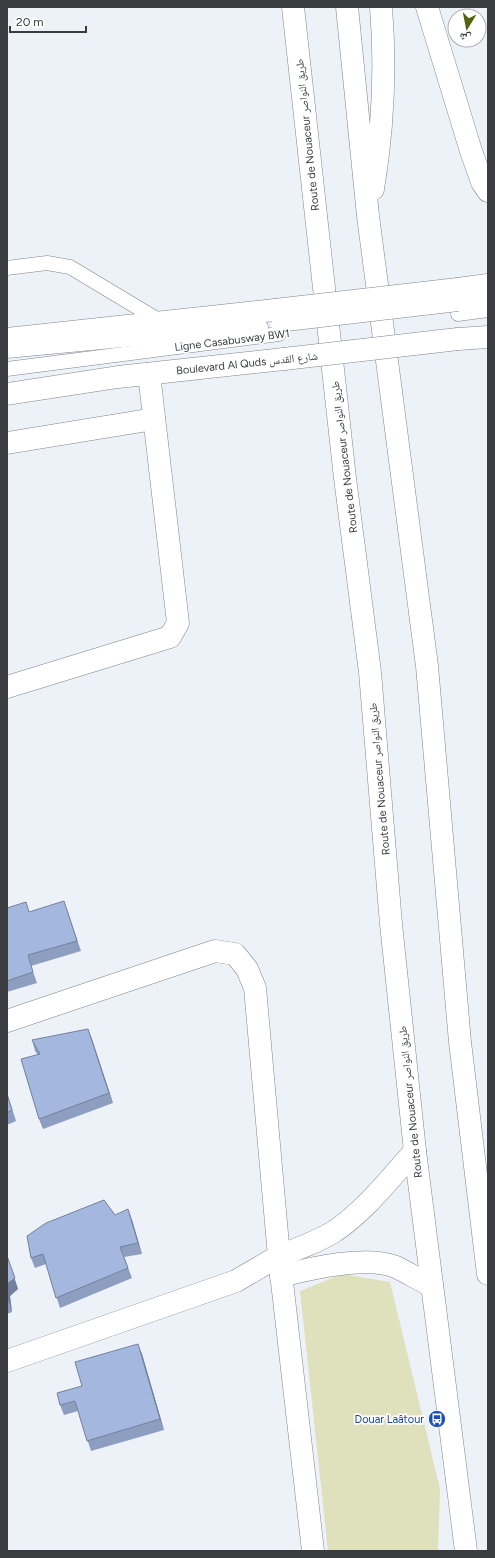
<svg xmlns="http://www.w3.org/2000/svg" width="495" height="1558" viewBox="0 0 495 1558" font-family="Figtree,'Noto Naskh Arabic',sans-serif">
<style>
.green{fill:#dfe1bc}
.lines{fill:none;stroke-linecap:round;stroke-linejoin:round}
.lane-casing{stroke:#81858b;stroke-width:15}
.street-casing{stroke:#81858b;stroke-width:23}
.primary-casing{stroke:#81858b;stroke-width:23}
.highway-casing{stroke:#81858b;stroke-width:23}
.lane{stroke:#fff;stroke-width:14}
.street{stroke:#fff;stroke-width:22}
.primary{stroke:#fff;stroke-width:22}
.highway{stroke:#fff;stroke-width:22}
.lane-bridge-casing{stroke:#81858b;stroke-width:15;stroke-linecap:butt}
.primary-bridge-casing{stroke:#81858b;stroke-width:23;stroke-linecap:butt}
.lane-bridge{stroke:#fff;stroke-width:14}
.primary-bridge{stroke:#fff;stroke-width:22}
.wall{fill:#8d9ec0}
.shaded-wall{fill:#73819c}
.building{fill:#a4b8df;stroke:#73819c}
.labels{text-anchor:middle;stroke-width:3.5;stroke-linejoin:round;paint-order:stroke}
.street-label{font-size:11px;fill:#3a3c3f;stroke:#fff}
.transit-label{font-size:11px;fill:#164399;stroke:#fff;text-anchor:end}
</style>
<rect width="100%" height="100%" fill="#edf1f8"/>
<polygon class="green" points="342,1274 390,1282 440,1489 438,1551 328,1551 300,1291"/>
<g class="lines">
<defs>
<g id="lane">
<polyline points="7,268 47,263 70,267 160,321"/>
<polyline points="458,304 488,300"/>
<polyline points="458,314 488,310"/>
<polyline points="7,351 261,327"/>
<polyline points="7,369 279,334"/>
</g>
<g id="street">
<polyline points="7,443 154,419"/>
<polyline points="7,687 170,637 178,623 149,374"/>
<polyline points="7,1021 215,951 235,954 247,969 255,988 279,1256 313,1551"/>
<polyline points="7,1361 236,1281 279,1256"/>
</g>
<g id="primary">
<polyline points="427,7 471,151 482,182 488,191"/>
<polyline points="458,289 488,285"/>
<polyline points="7,339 275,310"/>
<polyline points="458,339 488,337"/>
<polyline points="7,394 118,377 284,359"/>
</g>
<g id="highway">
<polyline points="293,7 345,478 370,672 391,924 415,1151 466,1551"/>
<polyline points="347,7 368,216 427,666 460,1042 488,1274"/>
<path d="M 373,189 C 383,129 386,68 381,7"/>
<path d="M 279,1256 C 298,1249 317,1242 335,1231 C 366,1210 390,1178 415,1151"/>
<path d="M 281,1276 C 312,1268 367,1255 396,1267 C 408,1273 420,1280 432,1286"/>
</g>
</defs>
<use href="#lane" class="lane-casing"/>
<use href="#street" class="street-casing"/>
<use href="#primary" class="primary-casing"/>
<use href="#highway" class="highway-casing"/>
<use href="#lane" class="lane"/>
<use href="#street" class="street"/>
<use href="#primary" class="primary"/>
<use href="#highway" class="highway"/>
<defs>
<polyline id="lane-bridge" points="278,325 458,304"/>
<g id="primary-bridge">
<polyline points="275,310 458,289"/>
<polyline points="284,359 458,339"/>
</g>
</defs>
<use href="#lane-bridge" class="lane-bridge-casing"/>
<use href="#primary-bridge" class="primary-bridge-casing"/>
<use href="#lane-bridge" class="lane-bridge"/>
<use href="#primary-bridge" class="primary-bridge"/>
</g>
<g class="wall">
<polygon points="7,908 30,912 68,912 81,951 31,966 37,983 7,992"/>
<polygon points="88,1029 113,1103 43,1129 39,1119 38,1055 35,1051 32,1040"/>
<polygon points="7,1093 16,1121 7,1125"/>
<polygon points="115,1215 132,1220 142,1254 124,1257 132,1278 60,1308 46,1264 35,1268 31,1258"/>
<polygon points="7,1256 18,1289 10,1296 12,1312 7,1314"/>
<polygon points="142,1354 164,1430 91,1451 78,1411 64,1415 60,1405 82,1386"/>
</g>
<g class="shaded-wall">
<polygon points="88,1029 92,1039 113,1103 109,1093"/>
<polygon points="128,1209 132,1220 142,1254 138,1243"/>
<polygon points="7,1256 18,1289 10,1296 12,1312 9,1302 7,1292"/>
<polygon points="138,1344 142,1354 164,1430 160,1419"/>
</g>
<g class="building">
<polygon points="64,901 77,941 28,955 33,972 7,981 7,908 26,902 29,912"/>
<polygon points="88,1029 109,1093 39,1119 21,1059 40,1054 32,1040"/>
<polygon points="7,1094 12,1110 7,1113"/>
<polygon points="104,1200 115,1215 128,1209 138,1243 120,1247 128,1268 56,1298 43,1254 31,1258 27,1236 46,1223"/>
<polygon points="7,1256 15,1278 7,1284"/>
<polygon points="7,1292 9,1302 7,1302"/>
<polygon points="138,1344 160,1419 87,1441 75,1401 60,1405 57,1393 82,1386 75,1362"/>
</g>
<defs>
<symbol id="bus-disc" viewBox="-11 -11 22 22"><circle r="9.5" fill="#1a4fb4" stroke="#fff"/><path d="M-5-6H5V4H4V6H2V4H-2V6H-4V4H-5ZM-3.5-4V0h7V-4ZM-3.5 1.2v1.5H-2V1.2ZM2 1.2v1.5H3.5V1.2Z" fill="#fff"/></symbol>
</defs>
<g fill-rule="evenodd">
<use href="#bus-disc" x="427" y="1409" width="20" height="20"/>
</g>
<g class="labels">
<g class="street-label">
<text transform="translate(307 135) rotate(-96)" y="4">Route de Nouaceur طريق النواصر</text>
<text transform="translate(232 340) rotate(-7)" y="4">Ligne Casabusway BW1</text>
<text transform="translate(247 363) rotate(-6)" y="4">Boulevard Al Quds شارع القدس</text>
<text transform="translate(344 457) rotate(-97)" y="4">Route de Nouaceur طريق النواصر</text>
<text transform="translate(379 779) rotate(-95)" y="4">Route de Nouaceur طريق النواصر</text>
<text transform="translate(410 1102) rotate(-96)" y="4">Route de Nouaceur طريق النواصر</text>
</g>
<g class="transit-label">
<text x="424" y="1423">Douar Laâtour</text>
</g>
</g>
<rect width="495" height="1558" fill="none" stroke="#3a3c3f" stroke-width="16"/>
<g transform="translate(467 28) rotate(190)"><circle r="19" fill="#ffffff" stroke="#b0b1b2"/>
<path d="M0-3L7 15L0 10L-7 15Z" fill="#51630b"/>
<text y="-6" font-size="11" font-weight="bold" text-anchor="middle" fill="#3a3c3f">ش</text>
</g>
<path d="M10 26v6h76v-6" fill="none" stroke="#3a3c3f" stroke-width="2"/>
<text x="16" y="26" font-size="12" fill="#3a3c3f" stroke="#ffffff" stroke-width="3" paint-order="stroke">20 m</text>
</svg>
